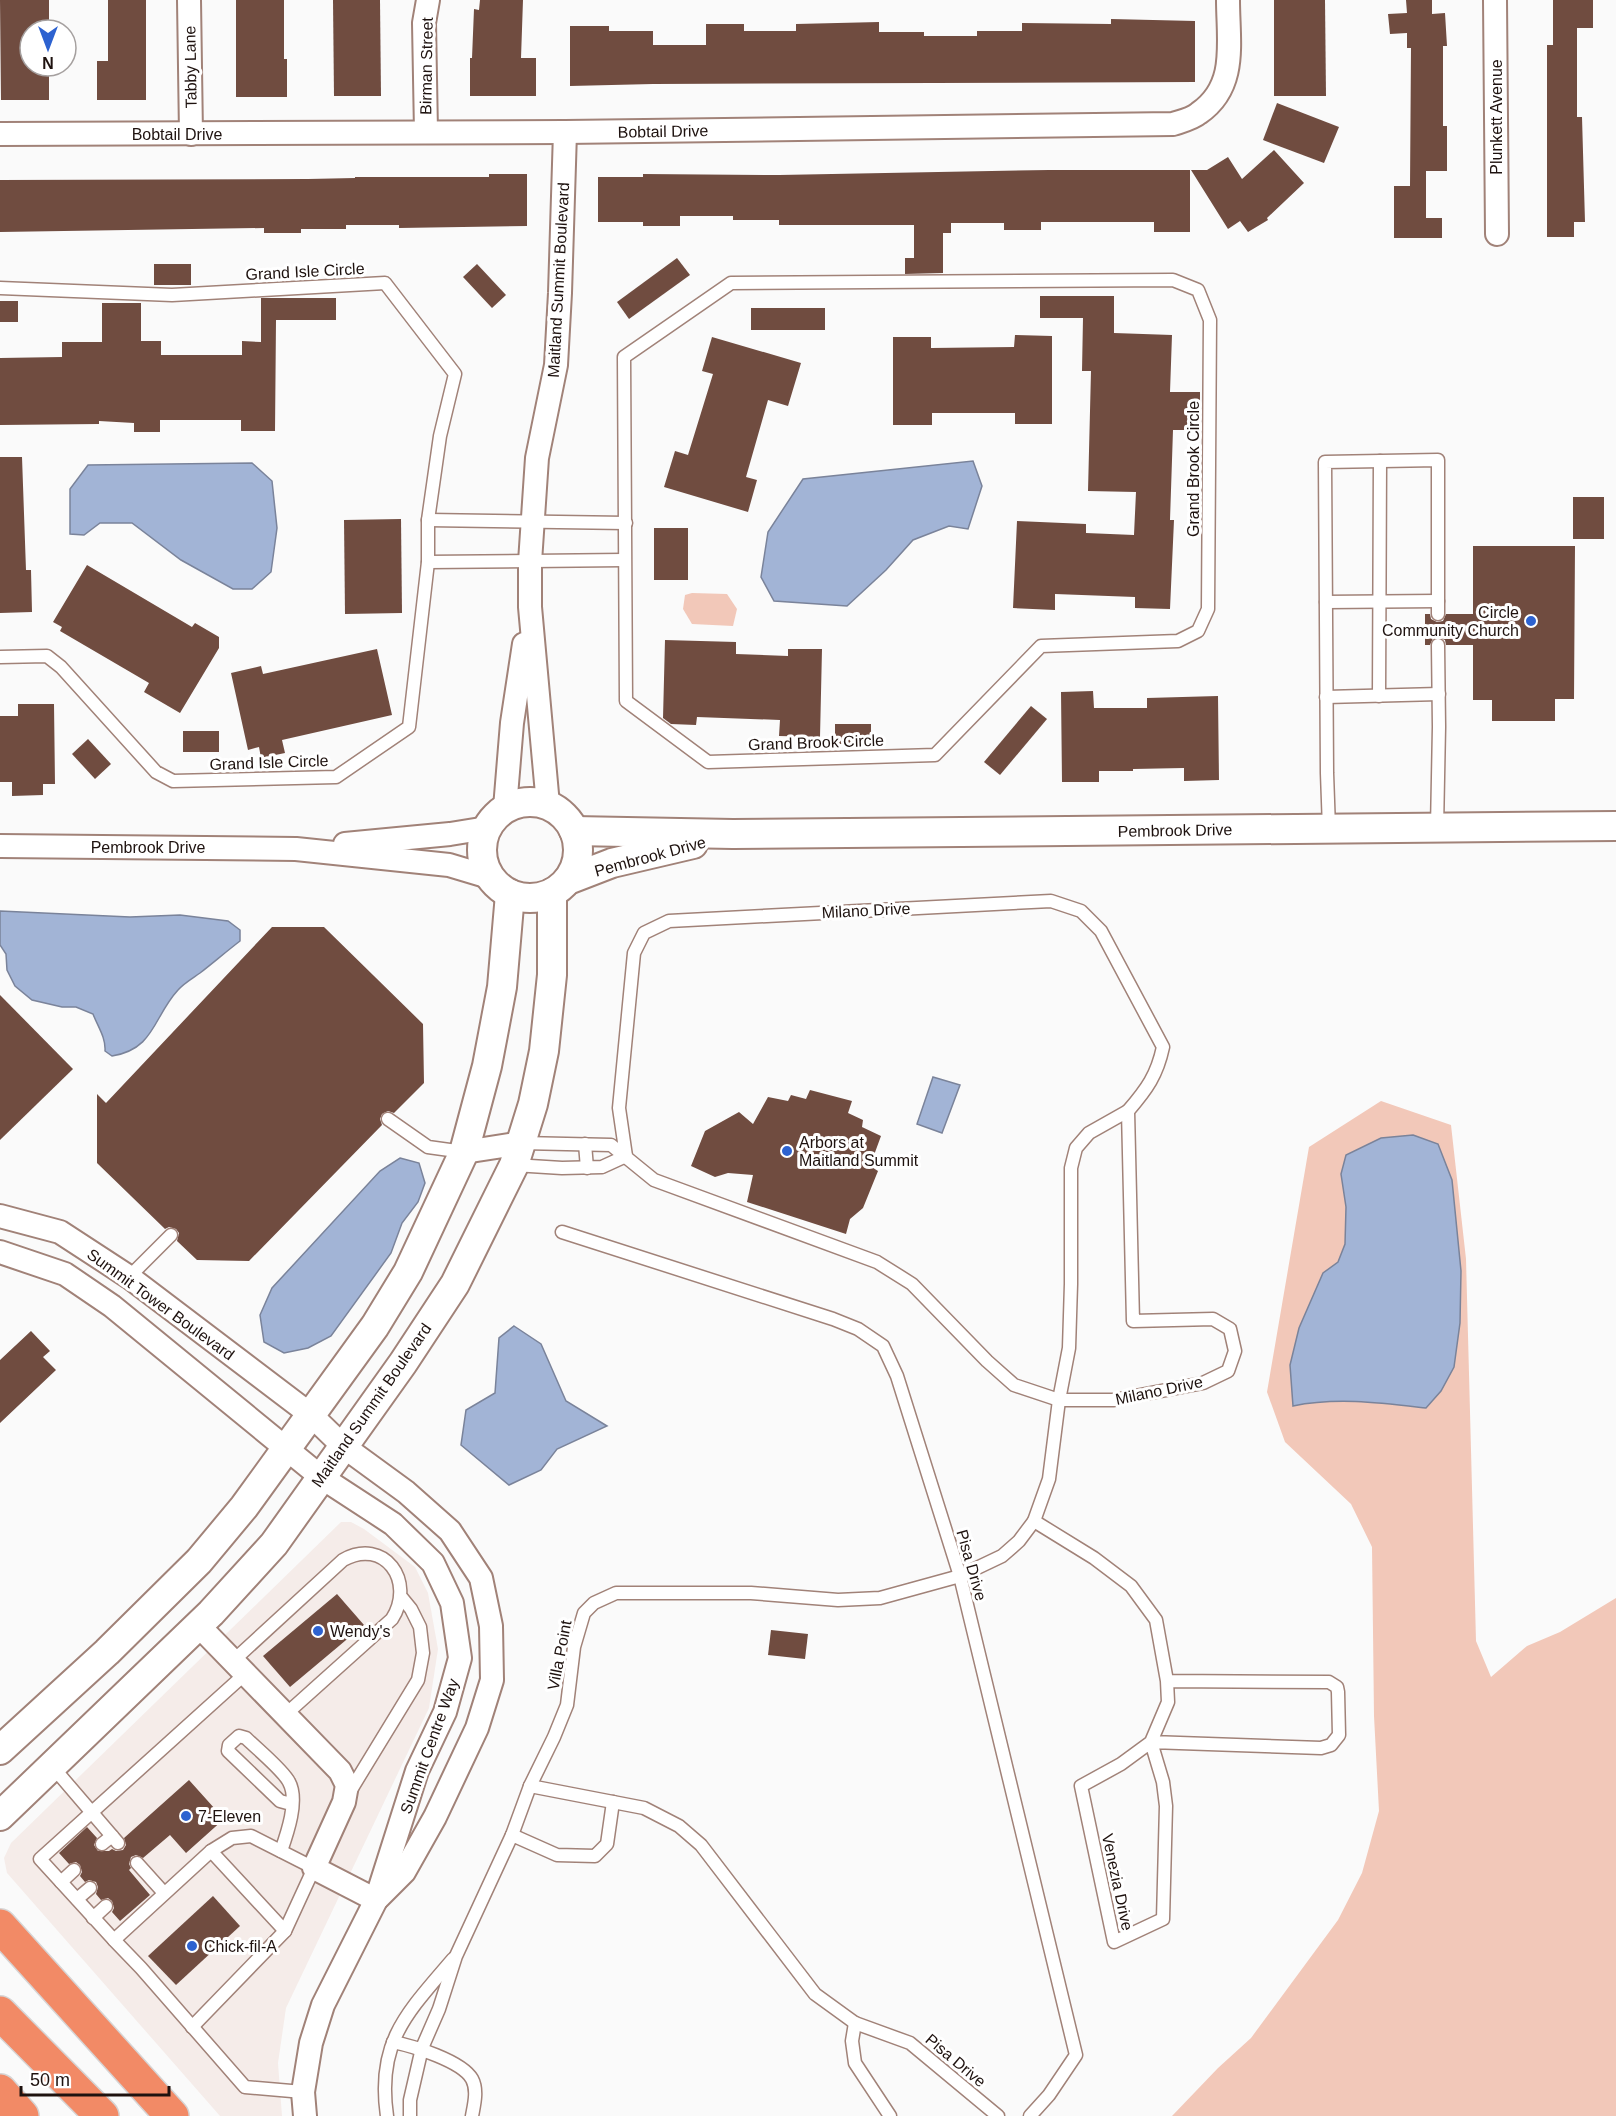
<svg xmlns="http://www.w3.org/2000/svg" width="1616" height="2116" viewBox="0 0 1616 2116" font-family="Helvetica,sans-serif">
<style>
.built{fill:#f5ece9}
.green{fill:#f2c8b9}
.water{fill:#a2b4d6;stroke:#7a839a;stroke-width:1.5}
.building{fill:#704c40}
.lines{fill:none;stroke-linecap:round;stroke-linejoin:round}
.service-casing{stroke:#a18278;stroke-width:15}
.minor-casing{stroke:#a18278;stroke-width:26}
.tertiary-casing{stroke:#a18278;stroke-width:32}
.motorway-casing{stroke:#d6d4d4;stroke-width:36}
.service{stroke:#fff;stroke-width:12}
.minor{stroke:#fff;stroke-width:22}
.tertiary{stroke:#fff;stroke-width:28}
.motorway{stroke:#f28a66;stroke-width:33}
.poi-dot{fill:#2d62d0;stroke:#fff;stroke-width:2}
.labels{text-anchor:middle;stroke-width:6;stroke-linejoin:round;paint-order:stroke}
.street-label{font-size:16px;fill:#1e120f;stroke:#fff}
.poi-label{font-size:16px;fill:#1e120f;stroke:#fff;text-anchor:start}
</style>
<rect width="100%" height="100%" fill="#fafafa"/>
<polygon class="built" points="341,1522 351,1522 364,1529 415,1567 428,1593 438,1649 429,1708 286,2008 278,2063 282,2116 220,2116 7,1873 4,1858 11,1843"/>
<g class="green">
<polygon points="692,593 727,594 737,609 733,626 692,624 683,609 685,595"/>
<polygon points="1381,1101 1451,1125 1466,1259 1476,1641 1491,1677 1527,1646 1560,1632 1616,1598 1616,2116 1172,2116 1218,2068 1251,2038 1338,1920 1362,1873 1379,1811 1374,1716 1372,1547 1351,1504 1285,1442 1267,1392 1309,1147"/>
</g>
<g class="water">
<polygon points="973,461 982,486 968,529 949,526 913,540 886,570 847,606 774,601 761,577 768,532 803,479"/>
<polygon points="252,463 272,481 277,528 271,572 252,589 233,589 181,560 132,523 100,523 84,535 70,534 70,489 88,465"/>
<path d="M 0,911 L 130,917 L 180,915 L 228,921 L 240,930 L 240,941 C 227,951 214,962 200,973 C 193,978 184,983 178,990 C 153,1017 155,1049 112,1056 L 105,1051 C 106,1038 98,1027 93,1014 L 76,1007 L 62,1007 L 32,1000 L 15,986 L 7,970 L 6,954 L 0,945 Z"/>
<polygon points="933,1077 960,1085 942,1133 917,1124"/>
<path d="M 1413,1135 L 1438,1144 L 1452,1180 L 1461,1271 L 1460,1323 L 1454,1367 L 1441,1391 L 1426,1408 C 1382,1403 1337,1397 1293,1406 L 1290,1365 L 1299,1328 L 1323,1273 L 1338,1262 L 1345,1244 L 1346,1207 L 1341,1174 L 1346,1155 L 1381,1138 Z"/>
<polygon points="400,1158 419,1163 425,1183 418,1202 402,1223 391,1253 331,1336 308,1348 284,1353 264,1342 260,1315 272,1288 380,1171"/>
<polygon points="514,1326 541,1344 566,1401 607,1426 557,1449 541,1470 509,1485 461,1445 466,1410 495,1393 499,1338"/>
</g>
<g class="building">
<polygon points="0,0 49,0 49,30 30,30 30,66 49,66 49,100 1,100"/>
<polygon points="108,0 146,0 146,100 97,100 97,61 108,61"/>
<polygon points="236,0 284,0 284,59 287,59 287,97 236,97"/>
<polygon points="333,0 380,0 381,96 334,96"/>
<polygon points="480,0 523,0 521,58 536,58 536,96 470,96 470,58 472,58 474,9 479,10"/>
<polygon points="1274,0 1325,0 1326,96 1274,96"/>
<polygon points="1406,0 1432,0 1432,14 1445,13 1447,46 1443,46 1443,126 1447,126 1447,171 1426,171 1426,218 1442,218 1442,238 1394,238 1394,186 1410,186 1411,48 1407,48 1407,33 1390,34 1388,14 1407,13"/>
<polygon points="1553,0 1593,0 1593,28 1577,28 1577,117 1582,117 1585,222 1574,222 1574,237 1547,237 1547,45 1553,45"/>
<polygon points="1111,19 1195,21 1195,82 653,84 570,86 570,26 609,26 609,31 653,31 653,45 706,45 706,24 744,24 744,31 796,31 796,24 879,22 879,32 924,32 924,36 977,36 977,31 1022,31 1022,23 1111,24"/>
<polygon points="1277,103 1339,127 1324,163 1263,140"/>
<polygon points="1274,150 1304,183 1267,218 1268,220 1248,232 1240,221 1228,229 1191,170 1207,170 1228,157 1242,179"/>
<polygon points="1049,170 1190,170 1190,232 1154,232 1154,222 1041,222 1041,230 1004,230 1004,223 951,223 951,233 943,233 943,273 905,274 905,258 914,258 914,225 779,225 779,220 733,220 733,216 680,216 680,226 643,226 643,222 598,222 598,177 643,177 643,174 779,175"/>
<polygon points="489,174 527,174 527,226 399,228 399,225 346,225 346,229 301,229 301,233 264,233 264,228 0,232 0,180 308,179 355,178 355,177 489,177"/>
<polygon points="677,258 690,275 629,319 617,302"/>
<rect x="154" y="264" width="37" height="21"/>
<polygon points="477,264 506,295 492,308 463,277"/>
<polygon points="1040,296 1114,296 1114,333 1172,335 1170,392 1200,392 1200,430 1173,430 1170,520 1174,520 1170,609 1135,608 1135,597 1055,594 1055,610 1013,608 1017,521 1086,524 1086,533 1134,535 1136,492 1088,491 1091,371 1082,371 1083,318 1040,318"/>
<polygon points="261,298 336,298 336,320 276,320 275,431 241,431 241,420 160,420 160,432 134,432 134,423 99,421 99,424 0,425 0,358 62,357 62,342 102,342 102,303 141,303 141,341 161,341 161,355 242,355 242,341 261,342"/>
<rect x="0" y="301" width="18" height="21"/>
<rect x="751" y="308" width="74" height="22"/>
<polygon points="1015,335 1052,336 1052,424 1015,424 1015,413 932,413 932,425 893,425 893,337 931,337 931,348 1014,347"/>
<polygon points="712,337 801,363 788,406 768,400 746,477 757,480 748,512 664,487 675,451 688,455 713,374 702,371"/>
<polygon points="0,457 22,457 26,570 31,570 32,612 0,613"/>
<rect x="1573" y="497" width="31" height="42"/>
<polygon points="401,519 402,613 345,614 344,520"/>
<rect x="654" y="528" width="34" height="52"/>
<polygon points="1473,546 1575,546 1574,699 1555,699 1555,721 1492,721 1492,700 1473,700 1473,645 1446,645 1445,640 1438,637 1433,638 1430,645 1425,645 1425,614 1430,614 1431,619 1437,622 1443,621 1446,614 1473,614"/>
<polygon points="87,565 192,627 195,623 219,637 219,648 180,713 144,692 149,683 60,631 62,627 53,622"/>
<polygon points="665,640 736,642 736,654 788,656 788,649 822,649 820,737 779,736 780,720 697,717 696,725 671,724 663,718"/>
<polygon points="377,649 392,715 282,740 285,753 261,758 259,747 248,750 231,673 261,666 263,674"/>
<polygon points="1093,691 1094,708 1147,708 1147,698 1218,696 1219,780 1184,781 1184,768 1133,769 1133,771 1099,771 1099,782 1062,782 1061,692"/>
<polygon points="18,704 54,704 55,784 43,784 43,795 12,796 12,782 0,782 0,716 18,716"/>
<polygon points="1031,706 1047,719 1000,775 984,762"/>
<rect x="835" y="724" width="36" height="20"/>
<rect x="183" y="731" width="36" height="21"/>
<polygon points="88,739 111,764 95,779 72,754"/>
<polygon points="272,927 324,927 423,1024 424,1083 394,1113 388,1111 382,1114 380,1119 382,1125 249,1261 197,1260 177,1241 179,1233 176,1229 169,1227 165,1229 97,1163 97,1094 106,1103"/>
<polygon points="0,995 73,1069 0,1140"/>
<polygon points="810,1090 852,1101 848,1113 863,1120 862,1127 881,1136 870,1166 878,1171 863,1208 850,1219 846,1234 747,1202 753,1175 728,1173 715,1177 691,1166 705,1131 739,1112 753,1124 768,1097 788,1101 791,1095 806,1099"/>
<polygon points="31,1331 50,1351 43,1357 56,1370 0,1423 0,1360"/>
<polygon points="337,1594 364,1625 290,1687 263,1656"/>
<polygon points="771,1630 808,1634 805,1659 768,1655"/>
<polygon points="189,1780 224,1819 186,1853 170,1835 143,1858 136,1855 131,1857 129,1864 131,1868 129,1870 150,1895 120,1921 112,1912 114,1908 112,1901 108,1898 101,1900 96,1894 98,1887 96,1882 89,1880 85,1882 80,1876 82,1872 80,1865 76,1862 69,1864 59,1853 87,1827 97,1838 94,1845 98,1851 109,1851 112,1849 116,1851 123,1850 126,1845 124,1838"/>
<polygon points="213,1896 240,1926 176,1985 148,1956"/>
</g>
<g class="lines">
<defs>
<g id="service">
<polygon points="1173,280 1198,290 1210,320 1208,609 1198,631 1178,641 1041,646 935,755 708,762 626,701 624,357 731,283"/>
<polyline points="0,288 172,295 385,283 455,374 440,436 428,520 428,562 409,727 336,777 173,781 156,772 61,667 47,656 0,657"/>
<polyline points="428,520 626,523"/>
<polyline points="428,562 624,560"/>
<polyline points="1326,602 1438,601"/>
<polyline points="1379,696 1380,461"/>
<polyline points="1326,697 1439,694"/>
<polyline points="1437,828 1439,727 1438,645"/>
<polyline points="1329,829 1327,773 1325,462 1438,460 1438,614"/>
<polyline points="388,1119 428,1147 464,1152"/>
<path d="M 522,1143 L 611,1145 L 654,1180 L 877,1262 L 912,1284 L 987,1361 L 1014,1385 L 1059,1400 L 1114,1400 L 1203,1383 L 1228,1371 L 1235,1351 L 1230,1329 L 1213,1319 L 1133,1321 L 1128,1111 C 1147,1089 1157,1075 1163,1047 L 1101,931 L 1081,911 L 1051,901 L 669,921 L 644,933 L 634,953 L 619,1108 L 626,1156"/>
<polyline points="585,1144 587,1168"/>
<polyline points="514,1165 562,1168 602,1167 626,1156"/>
<polyline points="562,1232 833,1319 858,1329 883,1346 897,1376 960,1576 1076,2055 1049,2095 1030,2116"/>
<polyline points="129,1277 171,1235"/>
<polyline points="1034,1521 1094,1558 1131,1586 1156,1620 1167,1681 1168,1702 1151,1742 1121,1764 1081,1786 1114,1942 1163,1919 1166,1806 1163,1782 1151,1742 1321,1748 1331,1745 1339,1735 1338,1692 1337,1687 1329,1682 1167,1681"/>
<path d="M 233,1661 L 343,1560 C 384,1537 416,1581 392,1619 L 285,1715"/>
<polyline points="52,1766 118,1843"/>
<polyline points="530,1786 644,1808 679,1826 701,1845 815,1994 855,2023 910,2043 998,2116"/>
<polyline points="349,1793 418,1680 423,1653 420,1627 411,1609 402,1598"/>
<polyline points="512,1835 557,1855 595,1856 607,1844 613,1802"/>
<polyline points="102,1844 112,1836"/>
<polyline points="211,1851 285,1931"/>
<path d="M 281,1851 C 287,1834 299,1800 289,1782 C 283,1770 257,1749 246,1738 L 239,1736 L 229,1745 L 228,1751 L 280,1801 L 291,1804"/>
<polyline points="137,1863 164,1893"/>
<polyline points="61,1882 74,1870"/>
<polyline points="77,1899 90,1888"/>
<polyline points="93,1918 106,1906"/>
<polyline points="114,1940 141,1968 245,2087 303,2092"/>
<polyline points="855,2023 852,2041 855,2063 890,2116"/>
<polyline points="192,2027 285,1931 314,1868 251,1836 232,1838 211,1851 114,1940 40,1859 245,1674"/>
<path d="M 393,2042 C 413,2046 462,2061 472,2079 C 478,2090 474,2105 472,2116"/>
<path d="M 387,2116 C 376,2041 408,2012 453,1959"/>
<polyline points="410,2116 410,2100 422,2048 439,2009 456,1956 512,1835 530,1786 554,1737 567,1705 574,1647 584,1613 594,1603 616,1593 751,1593 838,1600 880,1598 960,1576 1002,1556 1019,1541 1034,1521 1049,1479 1059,1400 1069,1348 1071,1284 1071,1168 1076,1148 1089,1133 1128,1111"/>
</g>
<g id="minor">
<polyline points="189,0 191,134"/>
<polyline points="1495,0 1497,234"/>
<polyline points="426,132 424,23 428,0"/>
<path d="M 0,134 L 565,132 L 1173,124 C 1182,121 1192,119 1199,113 C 1238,86 1228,42 1228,0"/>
<polyline points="548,805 530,607 530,562 537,458 556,365 560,293 565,132"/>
<polyline points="505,808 512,723 524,644"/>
<polyline points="345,844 450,834 487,828"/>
<polyline points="0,846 296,849 449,865 489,877"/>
<polyline points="464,1152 522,1143"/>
<polyline points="0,1216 60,1232 129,1277 311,1415 343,1446 406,1492 450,1531 481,1578 491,1626 492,1680 477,1728 435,1817 404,1872 379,1897"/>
<polyline points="0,1252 65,1274 112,1306 321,1477 393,1524 433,1563 452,1603 460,1658 445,1712 417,1771 376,1900 323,2005 311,2043 303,2092 305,2116"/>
<polyline points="198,1625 340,1771 347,1785 344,1802 314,1868 376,1900"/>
</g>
<g id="tertiary">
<circle cx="530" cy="850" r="48"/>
<polyline points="574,831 733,834 1616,826"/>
<polyline points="568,880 612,863 693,844"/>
<polyline points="0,1750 107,1652 199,1561 244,1507 375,1326 408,1272 464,1152 487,1066 502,987 510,894"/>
<polyline points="0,1816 211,1613 274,1544 403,1363 455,1284 514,1165 533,1104 544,1051 552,975 552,893"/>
</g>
<g id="motorway">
<polyline points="0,1926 172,2116"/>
<polyline points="0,2013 102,2116"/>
<polyline points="0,2091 22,2116"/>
</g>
</defs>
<use href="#service" class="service-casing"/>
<use href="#minor" class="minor-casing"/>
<use href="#tertiary" class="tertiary-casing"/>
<use href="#motorway" class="motorway-casing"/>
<use href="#service" class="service"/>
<use href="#minor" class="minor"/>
<use href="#tertiary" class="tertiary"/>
<use href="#motorway" class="motorway"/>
</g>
<g class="poi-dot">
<circle cx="1531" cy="621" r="6"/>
<circle cx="787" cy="1151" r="6"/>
<circle cx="318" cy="1631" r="6"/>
<circle cx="186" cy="1816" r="6"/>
<circle cx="192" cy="1946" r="6"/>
</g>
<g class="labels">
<g class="street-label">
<text transform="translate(426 66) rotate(-89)" y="6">Birman Street</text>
<text transform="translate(190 67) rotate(-91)" y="6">Tabby Lane</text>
<text transform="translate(1496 117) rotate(-90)" y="6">Plunkett Avenue</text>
<text transform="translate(663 131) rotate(-1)" y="6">Bobtail Drive</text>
<text x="177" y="140">Bobtail Drive</text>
<text transform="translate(305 271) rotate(-3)" y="6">Grand Isle Circle</text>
<text transform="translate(558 280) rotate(-87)" y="6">Maitland Summit Boulevard</text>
<text transform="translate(1193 469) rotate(-90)" y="6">Grand Brook Circle</text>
<text transform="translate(816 742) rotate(-2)" y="6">Grand Brook Circle</text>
<text transform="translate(269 762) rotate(-2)" y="6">Grand Isle Circle</text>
<text transform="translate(1175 830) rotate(-1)" y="6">Pembrook Drive</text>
<text x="148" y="853">Pembrook Drive</text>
<text transform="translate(650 856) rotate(-15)" y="6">Pembrook Drive</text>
<text transform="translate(866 910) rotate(-3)" y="6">Milano Drive</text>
<text transform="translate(161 1304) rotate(36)" y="6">Summit Tower Boulevard</text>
<text transform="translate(1159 1390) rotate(-12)" y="6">Milano Drive</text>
<text transform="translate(371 1405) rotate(-55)" y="6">Maitland Summit Boulevard</text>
<text transform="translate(972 1565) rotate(74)" y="6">Pisa Drive</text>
<text transform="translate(559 1655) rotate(-79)" y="6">Villa Point</text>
<text transform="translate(429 1746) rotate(-70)" y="6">Summit Centre Way</text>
<text transform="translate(1118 1882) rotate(78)" y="6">Venezia Drive</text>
<text transform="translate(956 2060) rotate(40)" y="6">Pisa Drive</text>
</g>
<g class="poi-label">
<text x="1519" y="618" text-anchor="end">Circle<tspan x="1519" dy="18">Community Church</tspan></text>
<text x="799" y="1148">Arbors at<tspan x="799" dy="18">Maitland Summit</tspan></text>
<text x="330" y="1637">Wendy's</text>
<text x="198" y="1822">7-Eleven</text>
<text x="204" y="1952">Chick-fil-A</text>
</g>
</g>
<g transform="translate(48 48) rotate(180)"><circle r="28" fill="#ffffff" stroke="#a5a09f" stroke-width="1.5"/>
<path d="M0-4.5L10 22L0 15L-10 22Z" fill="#2d62d0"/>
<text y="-9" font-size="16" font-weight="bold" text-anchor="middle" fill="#1e120f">N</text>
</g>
<path d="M21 2086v9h148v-9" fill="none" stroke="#1e120f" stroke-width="3"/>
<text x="30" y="2086" font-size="18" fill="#1e120f" stroke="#ffffff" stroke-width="4.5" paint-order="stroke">50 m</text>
</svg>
